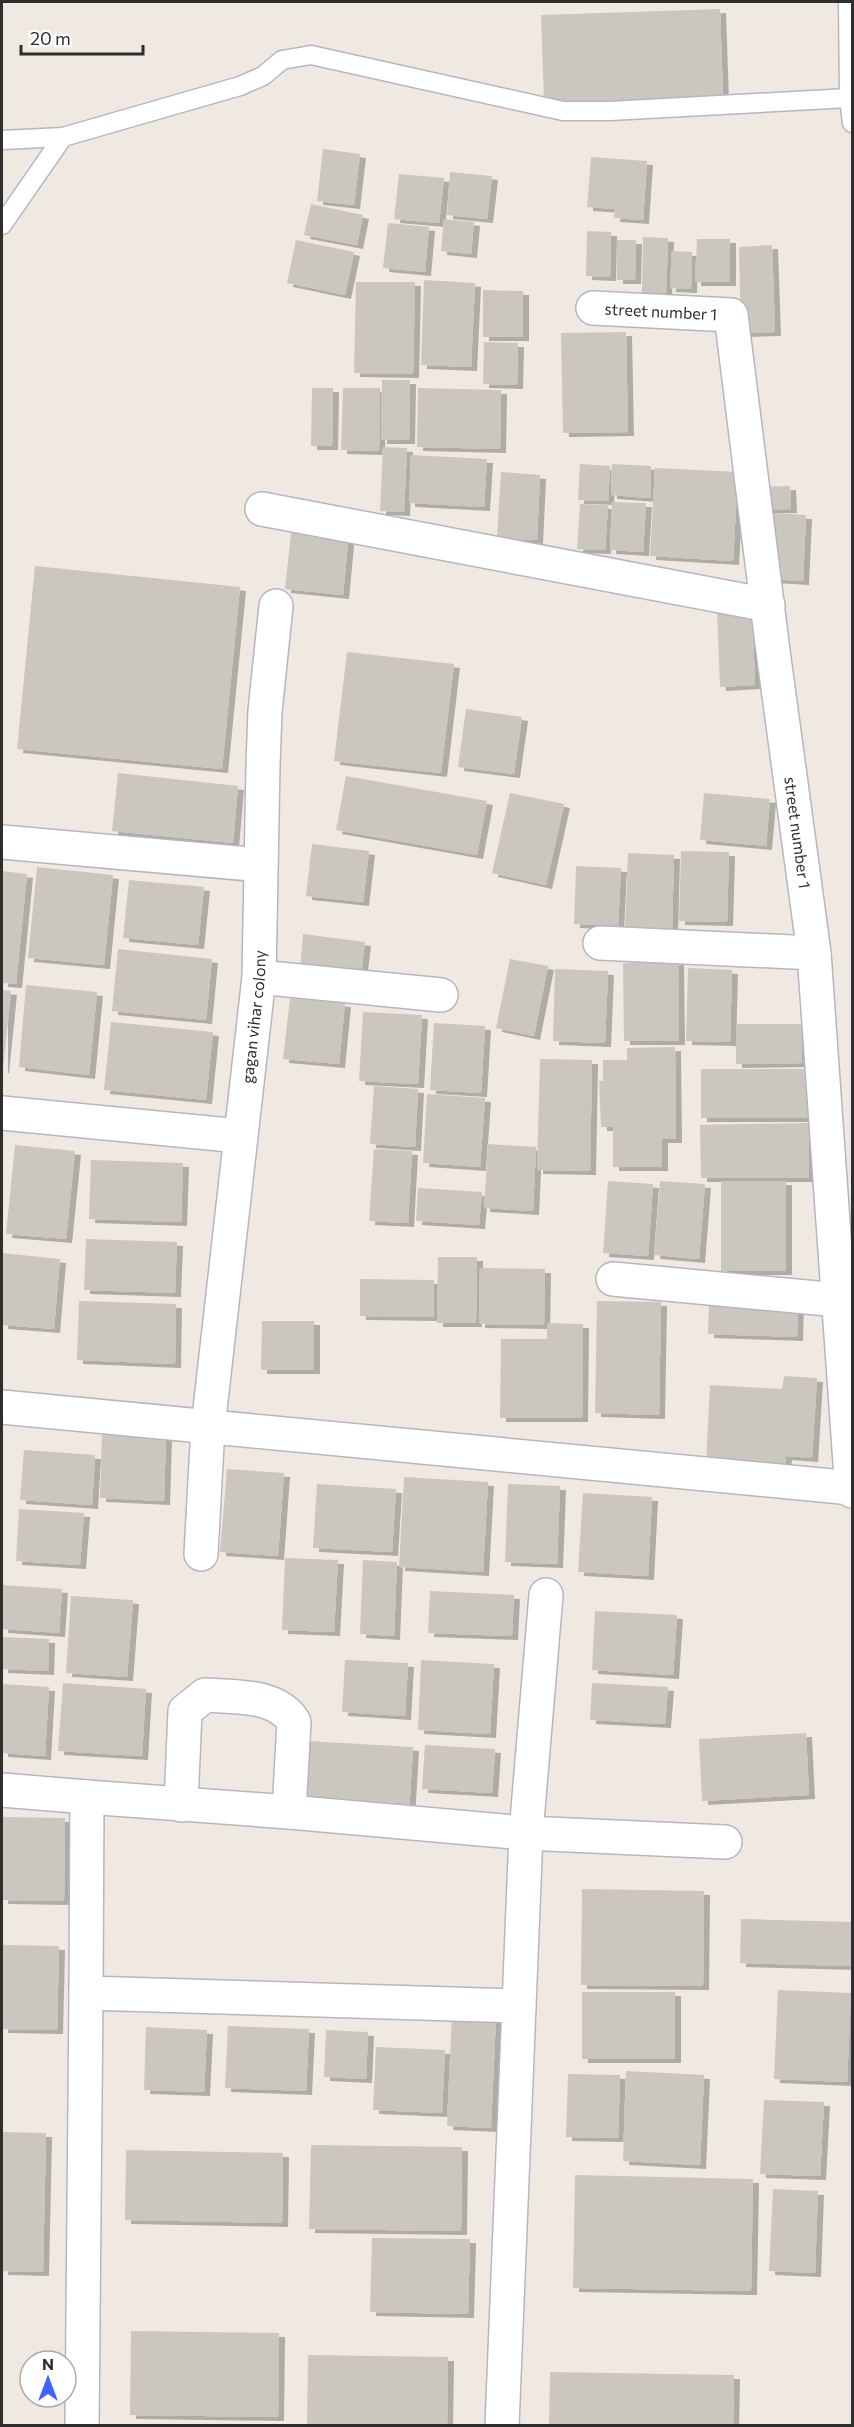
<svg xmlns="http://www.w3.org/2000/svg" width="854" height="2427" viewBox="0 0 854 2427" font-family="Commissioner,sans-serif">
<style>
.building{fill:#cbc7bf;filter:url(#shadow)}
.lines{fill:none;stroke-linecap:round;stroke-linejoin:round}
.lane-casing{stroke:#b4b7c1;stroke-width:21}
.street-casing{stroke:#b4b7c1;stroke-width:36}
.lane{stroke:#fff;stroke-width:18}
.street{stroke:#fff;stroke-width:33}
.labels{text-anchor:middle;stroke-width:4.5;stroke-linejoin:round;paint-order:stroke}
.street-label{font-size:16px;fill:#2e2e2e;stroke:#fff}
</style>
<defs>
<filter id="shadow"><feDropShadow dx="6" dy="4" stdDeviation="0" flood-color="#0004"/></filter>
</defs>
<rect width="100%" height="100%" fill="#efe9e1"/>
<g class="building">
<polygon points="720,9 723,97 544,103 541,15"/>
<polygon points="323,149 360,154 354,205 317,201"/>
<polygon points="591,157 647,161 643,220 614,218 615,209 587,207"/>
<polygon points="450,172 492,176 487,219 447,215"/>
<polygon points="399,174 444,178 439,223 394,219"/>
<polygon points="311,204 363,215 357,245 304,235"/>
<polygon points="444,219 474,222 471,254 441,251"/>
<polygon points="388,223 429,227 425,272 383,268"/>
<polygon points="587,231 611,232 610,277 586,276"/>
<polygon points="643,237 668,238 666,294 642,293"/>
<polygon points="697,239 730,239 730,282 695,282"/>
<polygon points="296,240 354,252 345,295 287,283"/>
<polygon points="617,240 636,240 635,280 617,280"/>
<polygon points="772,245 775,332 741,333 739,247"/>
<polygon points="672,251 692,252 691,289 670,288"/>
<polygon points="424,280 475,283 471,367 421,365"/>
<polygon points="356,282 415,282 413,374 354,373"/>
<polygon points="483,290 523,291 523,337 483,337"/>
<polygon points="626,332 628,432 563,433 561,333"/>
<polygon points="484,342 518,343 517,385 483,384"/>
<polygon points="382,380 410,380 409,440 381,440"/>
<polygon points="312,388 333,388 332,446 311,446"/>
<polygon points="343,388 380,388 379,451 341,450"/>
<polygon points="418,388 501,390 500,449 417,447"/>
<polygon points="383,447 407,448 404,512 380,511"/>
<polygon points="411,455 487,459 484,507 409,503"/>
<polygon points="580,464 610,466 608,501 578,500"/>
<polygon points="612,464 651,466 650,498 611,495"/>
<polygon points="655,468 738,472 733,561 650,556"/>
<polygon points="501,472 540,475 537,540 497,538"/>
<polygon points="790,486 791,509 758,510 757,487"/>
<polygon points="612,502 646,503 643,552 610,550"/>
<polygon points="580,504 608,505 605,550 577,549"/>
<polygon points="771,513 806,515 803,581 768,579"/>
<polygon points="292,525 349,531 343,595 285,589"/>
<polygon points="35,566 240,587 222,769 17,749"/>
<polygon points="752,609 755,685 720,687 717,610"/>
<polygon points="347,652 454,664 441,773 334,761"/>
<polygon points="466,709 522,717 514,774 458,767"/>
<polygon points="118,773 238,786 233,843 112,831"/>
<polygon points="346,776 487,801 477,855 336,830"/>
<polygon points="510,793 564,804 546,885 492,873"/>
<polygon points="704,793 770,799 766,846 700,840"/>
<polygon points="312,844 369,851 363,902 306,896"/>
<polygon points="681,851 729,852 727,922 679,921"/>
<polygon points="628,853 674,855 672,930 625,928"/>
<polygon points="576,866 621,868 618,926 574,924"/>
<polygon points="37,867 113,875 104,965 28,958"/>
<polygon points="2,871 27,874 16,984 2,983"/>
<polygon points="129,880 204,887 198,945 123,938"/>
<polygon points="303,934 365,942 361,975 300,969"/>
<polygon points="118,949 212,959 206,1020 112,1011"/>
<polygon points="510,959 548,966 534,1036 496,1028"/>
<polygon points="678,961 679,1041 624,1041 623,963"/>
<polygon points="688,968 732,970 730,1042 686,1041"/>
<polygon points="555,969 608,971 605,1043 553,1041"/>
<polygon points="26,985 97,992 89,1075 19,1067"/>
<polygon points="2,990 11,991 3,1069 2,1069"/>
<polygon points="290,998 345,1003 339,1064 283,1059"/>
<polygon points="363,1012 422,1015 418,1084 359,1081"/>
<polygon points="111,1022 213,1032 206,1100 104,1090"/>
<polygon points="434,1023 485,1026 481,1093 430,1090"/>
<polygon points="736,1024 802,1024 802,1063 736,1064"/>
<polygon points="675,1047 676,1139 662,1139 662,1167 613,1167 613,1127 601,1127 599,1081 603,1081 603,1060 627,1060 627,1048"/>
<polygon points="540,1059 592,1060 590,1171 537,1170"/>
<polygon points="701,1069 807,1069 808,1118 701,1118"/>
<polygon points="374,1086 418,1089 415,1147 370,1144"/>
<polygon points="427,1094 485,1098 480,1167 423,1163"/>
<polygon points="808,1123 809,1178 701,1178 700,1125"/>
<polygon points="488,1144 536,1147 533,1211 484,1208"/>
<polygon points="15,1145 75,1151 66,1239 6,1234"/>
<polygon points="374,1149 412,1151 408,1223 369,1221"/>
<polygon points="91,1160 183,1163 181,1222 89,1219"/>
<polygon points="608,1181 653,1184 648,1256 603,1253"/>
<polygon points="660,1181 705,1184 699,1259 654,1255"/>
<rect x="721" y="1181" width="65" height="90"/>
<polygon points="418,1188 482,1192 479,1225 416,1221"/>
<polygon points="86,1239 177,1242 175,1293 84,1290"/>
<polygon points="2,1253 60,1259 54,1329 2,1325"/>
<polygon points="438,1257 477,1257 476,1323 437,1323"/>
<polygon points="480,1268 545,1269 544,1325 479,1324"/>
<polygon points="360,1279 434,1280 434,1317 360,1316"/>
<polygon points="709,1296 798,1299 797,1337 708,1334"/>
<polygon points="79,1301 176,1304 175,1364 77,1360"/>
<polygon points="597,1301 661,1302 659,1415 595,1413"/>
<polygon points="262,1321 314,1321 314,1370 261,1370"/>
<polygon points="547,1323 583,1324 582,1418 500,1418 501,1339 547,1339"/>
<polygon points="784,1376 817,1378 812,1458 786,1456 785,1464 770,1462 770,1468 706,1465 710,1385 782,1389"/>
<polygon points="102,1432 166,1435 164,1501 100,1498"/>
<polygon points="24,1450 95,1455 92,1505 20,1500"/>
<polygon points="227,1469 284,1473 278,1556 220,1552"/>
<polygon points="404,1477 488,1482 483,1572 399,1567"/>
<polygon points="317,1484 396,1489 392,1552 313,1548"/>
<polygon points="508,1484 560,1486 557,1564 505,1562"/>
<polygon points="583,1493 652,1497 648,1576 578,1572"/>
<polygon points="19,1509 84,1513 80,1565 16,1561"/>
<polygon points="285,1558 338,1560 334,1632 282,1630"/>
<polygon points="363,1560 397,1562 394,1636 360,1634"/>
<polygon points="2,1585 62,1589 59,1633 2,1629"/>
<polygon points="430,1591 514,1595 512,1636 428,1633"/>
<polygon points="71,1596 133,1600 127,1677 66,1673"/>
<polygon points="595,1611 677,1615 673,1675 592,1670"/>
<polygon points="2,1637 49,1639 48,1671 2,1669"/>
<polygon points="345,1660 408,1663 405,1716 342,1712"/>
<polygon points="421,1660 494,1664 490,1734 418,1730"/>
<polygon points="63,1683 146,1689 142,1756 58,1751"/>
<polygon points="592,1683 668,1687 665,1724 590,1720"/>
<polygon points="2,1684 49,1687 45,1756 2,1753"/>
<polygon points="806,1733 809,1795 702,1801 699,1739"/>
<polygon points="307,1741 413,1747 409,1814 303,1808"/>
<polygon points="425,1745 495,1749 492,1793 422,1789"/>
<polygon points="2,1817 65,1818 64,1901 2,1900"/>
<polygon points="582,1889 704,1891 703,1986 581,1985"/>
<polygon points="741,1919 852,1922 852,1966 740,1963"/>
<polygon points="2,1945 59,1946 57,2030 2,2029"/>
<polygon points="778,1990 851,1993 847,2082 774,2079"/>
<rect x="582" y="1992" width="93" height="67"/>
<polygon points="452,2014 496,2016 491,2128 447,2126"/>
<polygon points="228,2026 309,2029 306,2091 225,2088"/>
<polygon points="146,2027 207,2030 204,2092 144,2090"/>
<polygon points="326,2030 368,2032 366,2079 324,2077"/>
<polygon points="376,2047 445,2050 442,2113 373,2110"/>
<polygon points="626,2071 704,2075 700,2165 623,2161"/>
<polygon points="568,2074 620,2075 618,2138 566,2137"/>
<polygon points="764,2100 824,2102 820,2176 760,2174"/>
<polygon points="2,2132 46,2133 43,2272 2,2271"/>
<polygon points="311,2145 462,2147 461,2231 309,2229"/>
<polygon points="126,2150 283,2153 282,2223 125,2220"/>
<polygon points="575,2175 753,2179 751,2291 573,2288"/>
<polygon points="773,2189 818,2191 815,2273 769,2271"/>
<polygon points="372,2238 470,2239 468,2314 370,2312"/>
<polygon points="131,2331 279,2333 278,2417 130,2415"/>
<polygon points="308,2355 448,2357 447,2426 307,2426"/>
<polygon points="550,2372 734,2375 733,2426 549,2426"/>
</g>
<g class="lines">
<defs>
<g id="lane">
<polyline points="848,2 849,98 852,123"/>
<polyline points="63,137 240,86 263,76 282,60 311,55 563,111 610,111 849,98"/>
<polyline points="2,140 63,137 2,225"/>
</g>
<g id="street">
<path id="s1" d="M 593,308 L 731,315 L 773,651 L 814,953 L 852,1491"/>
<polyline points="262,509 768,605"/>
<polyline points="2,842 261,865"/>
<polyline points="600,943 814,953"/>
<polyline points="259,977 441,995"/>
<polyline points="2,1113 240,1136"/>
<polyline points="613,1279 838,1300"/>
<polyline points="2,1407 852,1488"/>
<path id="s2" d="M 201,1554 L 208,1427 L 259,977 L 263,765 L 265,711 L 276,606"/>
<polyline points="2,1790 87,1797 86,1993"/>
<polyline points="87,1797 289,1812 526,1833 725,1842"/>
<path d="M 181,1805 L 185,1711 L 205,1695 C 234,1697 277,1694 294,1722 L 289,1812"/>
<polyline points="519,2006 526,1833 546,1595"/>
<polyline points="82,2426 86,1993 519,2006 502,2426"/>
</g>
</defs>
<use href="#lane" class="lane-casing"/>
<use href="#street" class="street-casing"/>
<use href="#lane" class="lane"/>
<use href="#street" class="street"/>
</g>
<g class="labels">
<g class="street-label">
<text dy="6" stroke="none"><textPath href="#s1" startOffset="68">street number 1</textPath></text>
<text dy="6" stroke="none"><textPath href="#s1" startOffset="660">street number 1</textPath></text>
<text dy="6" stroke="none"><textPath href="#s2" startOffset="540">gagan vihar colony</textPath></text>
</g>
</g>
<rect width="854" height="2427" fill="none" stroke="#2e2e2e" stroke-width="6"/>
<g transform="translate(48 2379)"><circle r="28" fill="#ffffff" stroke="#ababab" stroke-width="1.5"/>
<path d="M0-4.5L10 22L0 15L-10 22Z" fill="#4264fb"/>
<text y="-9" font-size="16" font-weight="bold" text-anchor="middle" fill="#2e2e2e">N</text>
</g>
<path d="M21 45v9h122v-9" fill="none" stroke="#2e2e2e" stroke-width="3"/>
<text x="30" y="45" font-size="18" fill="#2e2e2e" stroke="#ffffff" stroke-width="4.5" paint-order="stroke">20 m</text>
</svg>
